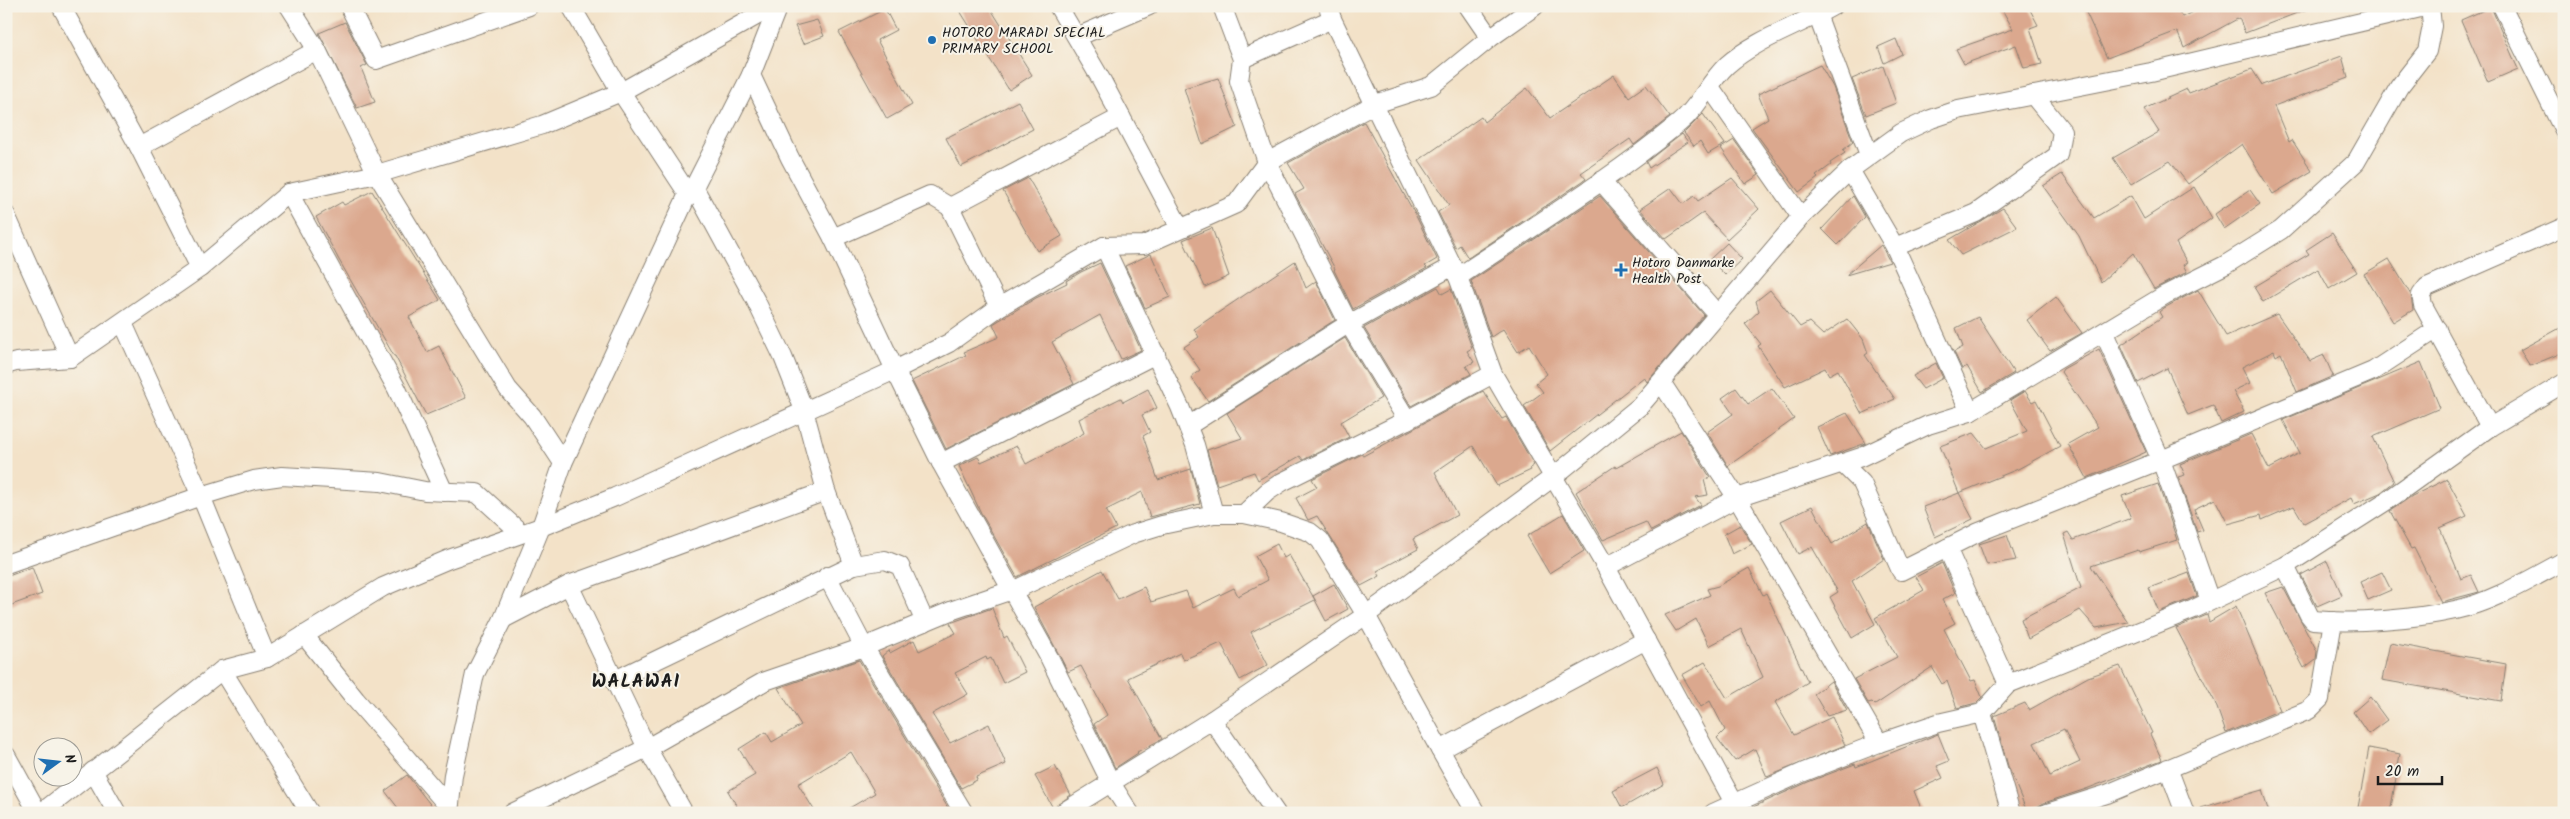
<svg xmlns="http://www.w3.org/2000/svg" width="2570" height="819" viewBox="0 0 2570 819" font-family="Kalam,sans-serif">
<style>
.building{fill:#dba88e;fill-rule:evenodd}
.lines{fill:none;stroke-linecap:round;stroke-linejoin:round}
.street-casing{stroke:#887f72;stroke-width:20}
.street{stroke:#fff;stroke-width:18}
.poi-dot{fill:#1f6fb2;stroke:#f7f3e8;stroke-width:2}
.labels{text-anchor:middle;stroke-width:4;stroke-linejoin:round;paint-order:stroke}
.poi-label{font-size:14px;fill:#1c1c1c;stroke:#f7f3e8;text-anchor:start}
.district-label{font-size:19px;font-weight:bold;letter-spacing:1px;fill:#1c1c1c;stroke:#f7f3e8}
</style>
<rect width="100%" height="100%" fill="#f7f3e8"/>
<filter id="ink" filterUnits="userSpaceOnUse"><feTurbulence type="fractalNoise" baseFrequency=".02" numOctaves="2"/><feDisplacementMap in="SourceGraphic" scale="10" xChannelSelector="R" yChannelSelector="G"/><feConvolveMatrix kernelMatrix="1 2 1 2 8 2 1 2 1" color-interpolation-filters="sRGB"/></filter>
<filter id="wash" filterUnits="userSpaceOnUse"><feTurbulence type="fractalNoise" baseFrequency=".0096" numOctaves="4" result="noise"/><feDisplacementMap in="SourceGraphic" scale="20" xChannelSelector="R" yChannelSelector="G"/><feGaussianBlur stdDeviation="1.12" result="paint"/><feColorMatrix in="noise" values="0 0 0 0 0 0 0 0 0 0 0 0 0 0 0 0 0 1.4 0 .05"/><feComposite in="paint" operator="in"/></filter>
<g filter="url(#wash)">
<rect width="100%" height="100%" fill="#f3e2c8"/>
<g id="blocks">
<g class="building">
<polygon points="957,6 989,6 1032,75 1009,90"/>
<polygon points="2000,6 2028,6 2038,25 2030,28 2042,64 2024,68 2016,45 1964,64 1956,49 2013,29"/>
<polygon points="2083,6 2176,6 2182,17 2205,6 2310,8 2245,33 2239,18 2184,48 2177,31 2107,58"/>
<polygon points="2491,7 2518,69 2488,82 2461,20"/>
<polygon points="885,9 896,30 877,40 912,105 887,119 839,32"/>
<polygon points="817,20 824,36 803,44 795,26"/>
<polygon points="345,22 367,65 361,68 375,102 357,108 319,33"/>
<polygon points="1896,39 1902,54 1884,63 1878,47"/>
<polygon points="2342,56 2348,78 2274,106 2289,142 2292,140 2312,171 2273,194 2242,144 2188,184 2170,161 2131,184 2113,158 2159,132 2144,109 2187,89 2189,93 2252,69 2262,85"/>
<polygon points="1820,65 1833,87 1853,142 1843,150 1845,153 1830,163 1831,165 1816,176 1818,178 1799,192 1752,128 1768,118 1758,94"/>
<polygon points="1883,66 1896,103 1866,115 1852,79"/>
<polygon points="1614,75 1629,97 1646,85 1670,117 1634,145 1630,139 1581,173 1586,179 1468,258 1460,245 1456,248 1438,212 1449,205 1419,160 1481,117 1484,122 1527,88 1550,118"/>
<polygon points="1218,78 1237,127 1202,144 1184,88"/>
<polygon points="1018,101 1033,129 961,167 946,138"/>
<polygon points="1703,114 1725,144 1708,154 1700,141 1694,146 1684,133"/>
<polygon points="1364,122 1416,216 1437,259 1425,266 1427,268 1353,309 1334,270 1335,269 1295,194 1304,189 1288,163"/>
<polygon points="1682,134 1688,142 1649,168 1646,162"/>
<polygon points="1734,140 1759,175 1745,184 1721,148"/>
<polygon points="2062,174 2094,218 2131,196 2144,219 2194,187 2212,218 2176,243 2187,263 2183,265 2187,272 2154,289 2133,253 2101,282 2079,236 2043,186"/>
<polygon points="1028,178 1062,236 1037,251 1003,191"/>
<polygon points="1732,178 1759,209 1727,239 1703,213 1666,239 1640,209 1671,188 1683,204 1694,196 1698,201"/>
<polygon points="2250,190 2260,204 2224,229 2215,214"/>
<polygon points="372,191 440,300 409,317 427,352 439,346 466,398 426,415 395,356 394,356 339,260 316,217 342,202 344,205"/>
<polygon points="1600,196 1704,315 1647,382 1644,377 1550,451 1524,406 1543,392 1536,383 1547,374 1529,345 1518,352 1503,329 1491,337 1471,281"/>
<polygon points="1853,196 1865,217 1838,245 1822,229"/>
<polygon points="2003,208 2017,227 1961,255 1949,240"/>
<polygon points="1212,228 1229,276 1205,287 1183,240"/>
<polygon points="2332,233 2357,272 2329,289 2318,269 2263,302 2254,287 2309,254 2306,250"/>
<polygon points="1727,243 1742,259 1725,275 1710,259"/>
<polygon points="1881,245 1890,262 1846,275"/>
<polygon points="1151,254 1170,297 1145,308 1125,266"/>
<polygon points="2389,259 2411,295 2413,310 2393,322 2364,274"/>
<polygon points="1295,261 1306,288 1316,281 1335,320 1208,401 1191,377 1200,370 1184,347 1199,337 1194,329"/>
<polygon points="1100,263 1141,350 1121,359 1100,315 1052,342 1074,384 946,449 912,381 966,355 964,352 999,337 993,324 1036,298 1067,283 1066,281 1081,272"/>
<polygon points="1438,287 1442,294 1451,289 1472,348 1467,351 1474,362 1466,366 1471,374 1411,406 1364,328"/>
<polygon points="1770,290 1800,327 1809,322 1823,335 1847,319 1863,339 1868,353 1865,355 1895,399 1862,414 1838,370 1829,375 1825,368 1785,387 1758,346 1761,344 1745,324 1759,311 1756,301"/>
<polygon points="2198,290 2226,336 2277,314 2310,361 2324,355 2333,376 2297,392 2281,353 2276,356 2274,351 2242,367 2250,383 2233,391 2244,412 2221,423 2213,405 2188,415 2167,368 2138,383 2121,345 2162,317 2159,312 2164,308"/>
<polygon points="2056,297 2082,333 2050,351 2027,320"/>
<polygon points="1978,317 2014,373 1982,392 1967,366 1962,369 1954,352 1963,347 1956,328"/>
<polygon points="2560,328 2564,352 2530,366 2520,350"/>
<polygon points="1345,338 1381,398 1341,422 1349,437 1303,460 1300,456 1258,480 1254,472 1217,485 1207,450 1242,438 1227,413"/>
<polygon points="2099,349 2146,452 2087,478 2068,444 2098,427 2061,372 2063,369"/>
<polygon points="2421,362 2440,408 2373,437 2394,482 2380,493 2354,504 2351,498 2304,523 2294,506 2262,520 2261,515 2228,524 2215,499 2194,509 2203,530 2197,532 2178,477 2185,475 2180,464 2251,434 2269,469 2300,453 2283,420"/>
<polygon points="1936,363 1943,378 1923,389 1913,376"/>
<polygon points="1736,388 1748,404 1772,388 1794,419 1728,466 1707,432 1733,414 1722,398"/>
<polygon points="1148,389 1157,408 1142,415 1150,432 1143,436 1158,480 1191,469 1200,504 1150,517 1142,492 1106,510 1116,528 1017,577 981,513 959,466 978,457 981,462 1017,446 1026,464 1084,433 1079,419 1121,398 1123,402"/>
<polygon points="1483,391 1502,419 1506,417 1534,465 1530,468 1531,470 1497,486 1473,446 1435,472 1457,515 1413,539 1418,549 1377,571 1380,576 1361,586 1317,516 1308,520 1296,498 1317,487 1312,479 1362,454 1363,456"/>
<polygon points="2025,391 2032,402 2036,400 2060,446 2018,469 1959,493 1940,446 1974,433 1986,448 2027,431 2010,400"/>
<polygon points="1847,413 1866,443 1830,456 1817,427"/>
<polygon points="1681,431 1710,477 1704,480 1708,495 1695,497 1701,505 1651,531 1646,522 1603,540 1576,492 1615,466 1616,468"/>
<polygon points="2447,479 2467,516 2440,528 2461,579 2471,575 2479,592 2441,602 2414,548 2411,549 2390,511 2412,496"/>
<polygon points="2158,484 2177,540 2139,552 2138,550 2091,566 2128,622 2096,628 2080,610 2028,639 2021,619 2081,588 2064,534 2068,532 2073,540 2131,518 2122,496"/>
<polygon points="1959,493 1973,519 1935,537 1923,507"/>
<polygon points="1812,506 1832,544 1868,522 1884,559 1852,581 1875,624 1852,638 1830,597 1838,592 1812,547 1798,554 1781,521"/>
<polygon points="1563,514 1584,551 1549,573 1527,536"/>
<polygon points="1740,525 1752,544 1732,554 1724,534"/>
<polygon points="2007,535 2016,560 1987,565 1979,544"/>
<polygon points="1277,544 1284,558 1289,555 1315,600 1251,632 1268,665 1240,680 1221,643 1183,660 1180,653 1128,678 1162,739 1137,752 1138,753 1115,768 1094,724 1107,715 1081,666 1068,672 1034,607 1102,570 1118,599 1144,587 1151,602 1186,591 1193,608 1234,588 1238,596 1268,580 1255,556"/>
<polygon points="2327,561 2342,595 2317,606 2301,575"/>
<polygon points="1942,563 1955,593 1942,600 1955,623 1944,629 1971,681 1975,680 1982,697 1976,703 1957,708 1947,681 1942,684 1932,667 1875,705 1872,702 1868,703 1854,679 1897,657 1875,618 1924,590 1916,577"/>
<polygon points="32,567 42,594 6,607 6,577"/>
<polygon points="1749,568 1763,595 1766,593 1808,682 1775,702 1794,735 1832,717 1845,745 1767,777 1755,749 1735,761 1717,738 1725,730 1710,701 1701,707 1682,675 1705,662 1727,698 1763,677 1741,629 1709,646 1696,619 1676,631 1665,615 1710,595 1707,589 1718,586"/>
<polygon points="2382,572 2391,590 2368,600 2360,582"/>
<polygon points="2189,573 2197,596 2159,612 2149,588"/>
<polygon points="1334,584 1348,609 1326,621 1313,596"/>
<polygon points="2283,587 2317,651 2316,659 2304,668 2265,593"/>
<polygon points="2236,606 2280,710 2226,733 2215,702 2176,628 2207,615 2209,622"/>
<polygon points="992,608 1004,638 1007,636 1025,672 1003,683 991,658 987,660 986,657 955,673 968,694 932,714 950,743 989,724 1006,764 976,777 977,780 961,788 882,656 889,650 890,653 914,640 919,651 956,633 950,623"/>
<polygon points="2390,643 2506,664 2501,701 2382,680"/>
<polygon points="859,660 951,813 841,813 875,793 851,752 798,784 816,813 741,813 728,791 755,775 739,749 766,732 772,742 801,725 778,688"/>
<path d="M 2120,666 L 2152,733 L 2150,734 L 2162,760 L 2086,789 L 2044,803 L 2027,812 L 2008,766 L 1994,716 L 2025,703 L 2029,710 L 2088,677 ZM 2064,729 L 2080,762 L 2050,776 L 2034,743 Z"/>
<polygon points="1831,681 1847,710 1827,716 1814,694"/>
<polygon points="2370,697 2387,720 2368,734 2353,712"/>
<polygon points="1938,734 1949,761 1937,766 1943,778 1914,791 1923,813 1750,813 1749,809 1808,782 1855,764 1856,767"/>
<polygon points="2369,748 2400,754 2390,813 2357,813"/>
<polygon points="1055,766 1071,795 1053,808 1035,776"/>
<polygon points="1657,768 1664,784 1622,808 1613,791"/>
<polygon points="407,775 437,813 402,813 385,791"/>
<polygon points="2262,790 2269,813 2201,813 2200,808"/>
</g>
</g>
</g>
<g filter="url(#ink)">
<use href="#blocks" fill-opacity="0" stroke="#887f72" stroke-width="1"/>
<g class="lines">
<defs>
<g id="street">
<polyline points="61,6 139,147 200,268"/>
<polyline points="289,6 317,50 377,174 508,389 532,416 563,463"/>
<polyline points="349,6 376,60 529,6"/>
<polyline points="571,6 621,92 688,194"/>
<polyline points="1058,6 1102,81 1180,228"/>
<polyline points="1222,6 1242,59 1239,81 1267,162 1349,324 1407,420"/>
<polyline points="1328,6 1332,19 1458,277 1493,374 1606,567 1739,812"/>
<polyline points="1468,6 1490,38"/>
<polyline points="1814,6 1869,155"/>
<polyline points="2502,6 2564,131"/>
<polyline points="1077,37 1149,6"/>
<polyline points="1242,59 1332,19"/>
<polyline points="751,75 790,158 833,238 895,370 941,463 1050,659 1111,783 1130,813"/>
<polyline points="1710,87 1801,217"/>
<polyline points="139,147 317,50"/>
<polyline points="1850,170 1895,247 1970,412"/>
<polyline points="1601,181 1717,314"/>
<polyline points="694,187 756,301 783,357 804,410 826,491 854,565"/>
<polyline points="289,193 397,389 444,492"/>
<polyline points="6,215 70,358"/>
<polyline points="833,238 930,195 950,207"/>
<polyline points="1104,246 1180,407 1195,445 1214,514"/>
<polyline points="1895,247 1976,213 2058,155 2062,131 2033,95"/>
<path d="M 1458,277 C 1532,227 1610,180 1679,123 C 1699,107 1708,83 1727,65 C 1756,39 1799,26 1833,6"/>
<polyline points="999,307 950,207 1121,117"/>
<polyline points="123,323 201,496 267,658"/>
<polyline points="2104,333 2161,460 2210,601"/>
<polyline points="6,365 16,362 70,358 200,268 289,193 377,174 542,125 621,92 774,6"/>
<polyline points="1661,382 1737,498 1879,743"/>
<polyline points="1188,426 1340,329 1453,266"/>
<polyline points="2490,427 2423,305 2421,295 2427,287 2564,227"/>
<polyline points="941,463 1156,354"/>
<polyline points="1842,463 1862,483 1901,571 1979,532 2161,460 2373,371 2437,329"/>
<polyline points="1244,514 1267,492 1282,482 1407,420 1493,374"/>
<polyline points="1947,548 2008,684"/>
<polyline points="6,564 201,496 254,480 282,476 380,482 425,491 477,493 521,533"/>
<path d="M 2285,566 L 2309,615 L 2313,620 C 2354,624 2415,619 2455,610 C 2493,602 2530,579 2564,561"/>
<polyline points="1606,567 1737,498 1861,457 1928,425 1970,412 2165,295 2225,265 2281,230 2356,162 2399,87 2427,51 2432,26 2430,6"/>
<polyline points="827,576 864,647 964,813"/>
<polyline points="569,585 647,748 684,813"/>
<polyline points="503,619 569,585 826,491"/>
<polyline points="304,635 356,700 449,807"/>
<polyline points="222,670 310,813"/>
<polyline points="615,680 854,565 885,560 900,566 925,622"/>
<polyline points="1982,713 2011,813"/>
<polyline points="1212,720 1276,813"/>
<polyline points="6,755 38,813"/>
<polyline points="2168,768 2185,813"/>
<polyline points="93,771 117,813"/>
<polyline points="41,813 222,670 267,658 383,587 449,559 541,527 615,497 895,370 949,343 999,307 1104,246 1144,245 1236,204 1267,162 1375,104 1431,86 1490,38 1535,6"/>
<polyline points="449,813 453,775 475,674 503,619 541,527 563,463 688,194 694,187 751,75 778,6"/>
<polyline points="512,813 647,748 765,681 864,647 953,610 1021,587 1133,534 1162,525 1214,514 1244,514 1281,522 1310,532 1320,540 1366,615 1440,750"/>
<polyline points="1062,813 1212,720 1366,615 1552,478 1640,406 1801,217 1850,170 1901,133 1931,119 1958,110 2151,72 2429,6"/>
<polyline points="1476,813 1440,750 1646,640"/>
<polyline points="1713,813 1804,772 1879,743 1938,723 1982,713 2008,684 2194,609 2285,566 2388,500 2490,427 2564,383"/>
<polyline points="2047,813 2107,794 2309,710 2320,699 2333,621"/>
</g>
</defs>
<use href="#street" class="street-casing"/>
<use href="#street" class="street"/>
</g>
</g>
<g class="poi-dot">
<circle cx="932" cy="40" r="5"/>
<path d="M1618.5 262.5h5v5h5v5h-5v5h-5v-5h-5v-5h5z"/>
</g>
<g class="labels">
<g class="poi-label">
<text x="942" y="37">HOTORO MARADI SPECIAL<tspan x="942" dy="16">PRIMARY SCHOOL</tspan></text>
<text x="1632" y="267">Hotoro Danmarke<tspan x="1632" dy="16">Health Post</tspan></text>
</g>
<g class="district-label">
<text x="636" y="687">WALAWAI</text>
</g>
</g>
<rect width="2570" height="819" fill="none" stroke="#f7f3e8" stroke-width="25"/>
<g transform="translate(58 762) rotate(75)"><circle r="24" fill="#f7f3e8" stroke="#9f9d96"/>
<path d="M0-4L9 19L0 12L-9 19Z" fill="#1f6fb2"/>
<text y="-8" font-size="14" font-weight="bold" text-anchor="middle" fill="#1c1c1c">N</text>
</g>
<path d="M2378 776v8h64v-8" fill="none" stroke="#1c1c1c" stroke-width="2.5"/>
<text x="2385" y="776" font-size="15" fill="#1c1c1c" stroke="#f7f3e8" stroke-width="4" paint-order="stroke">20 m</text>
</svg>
